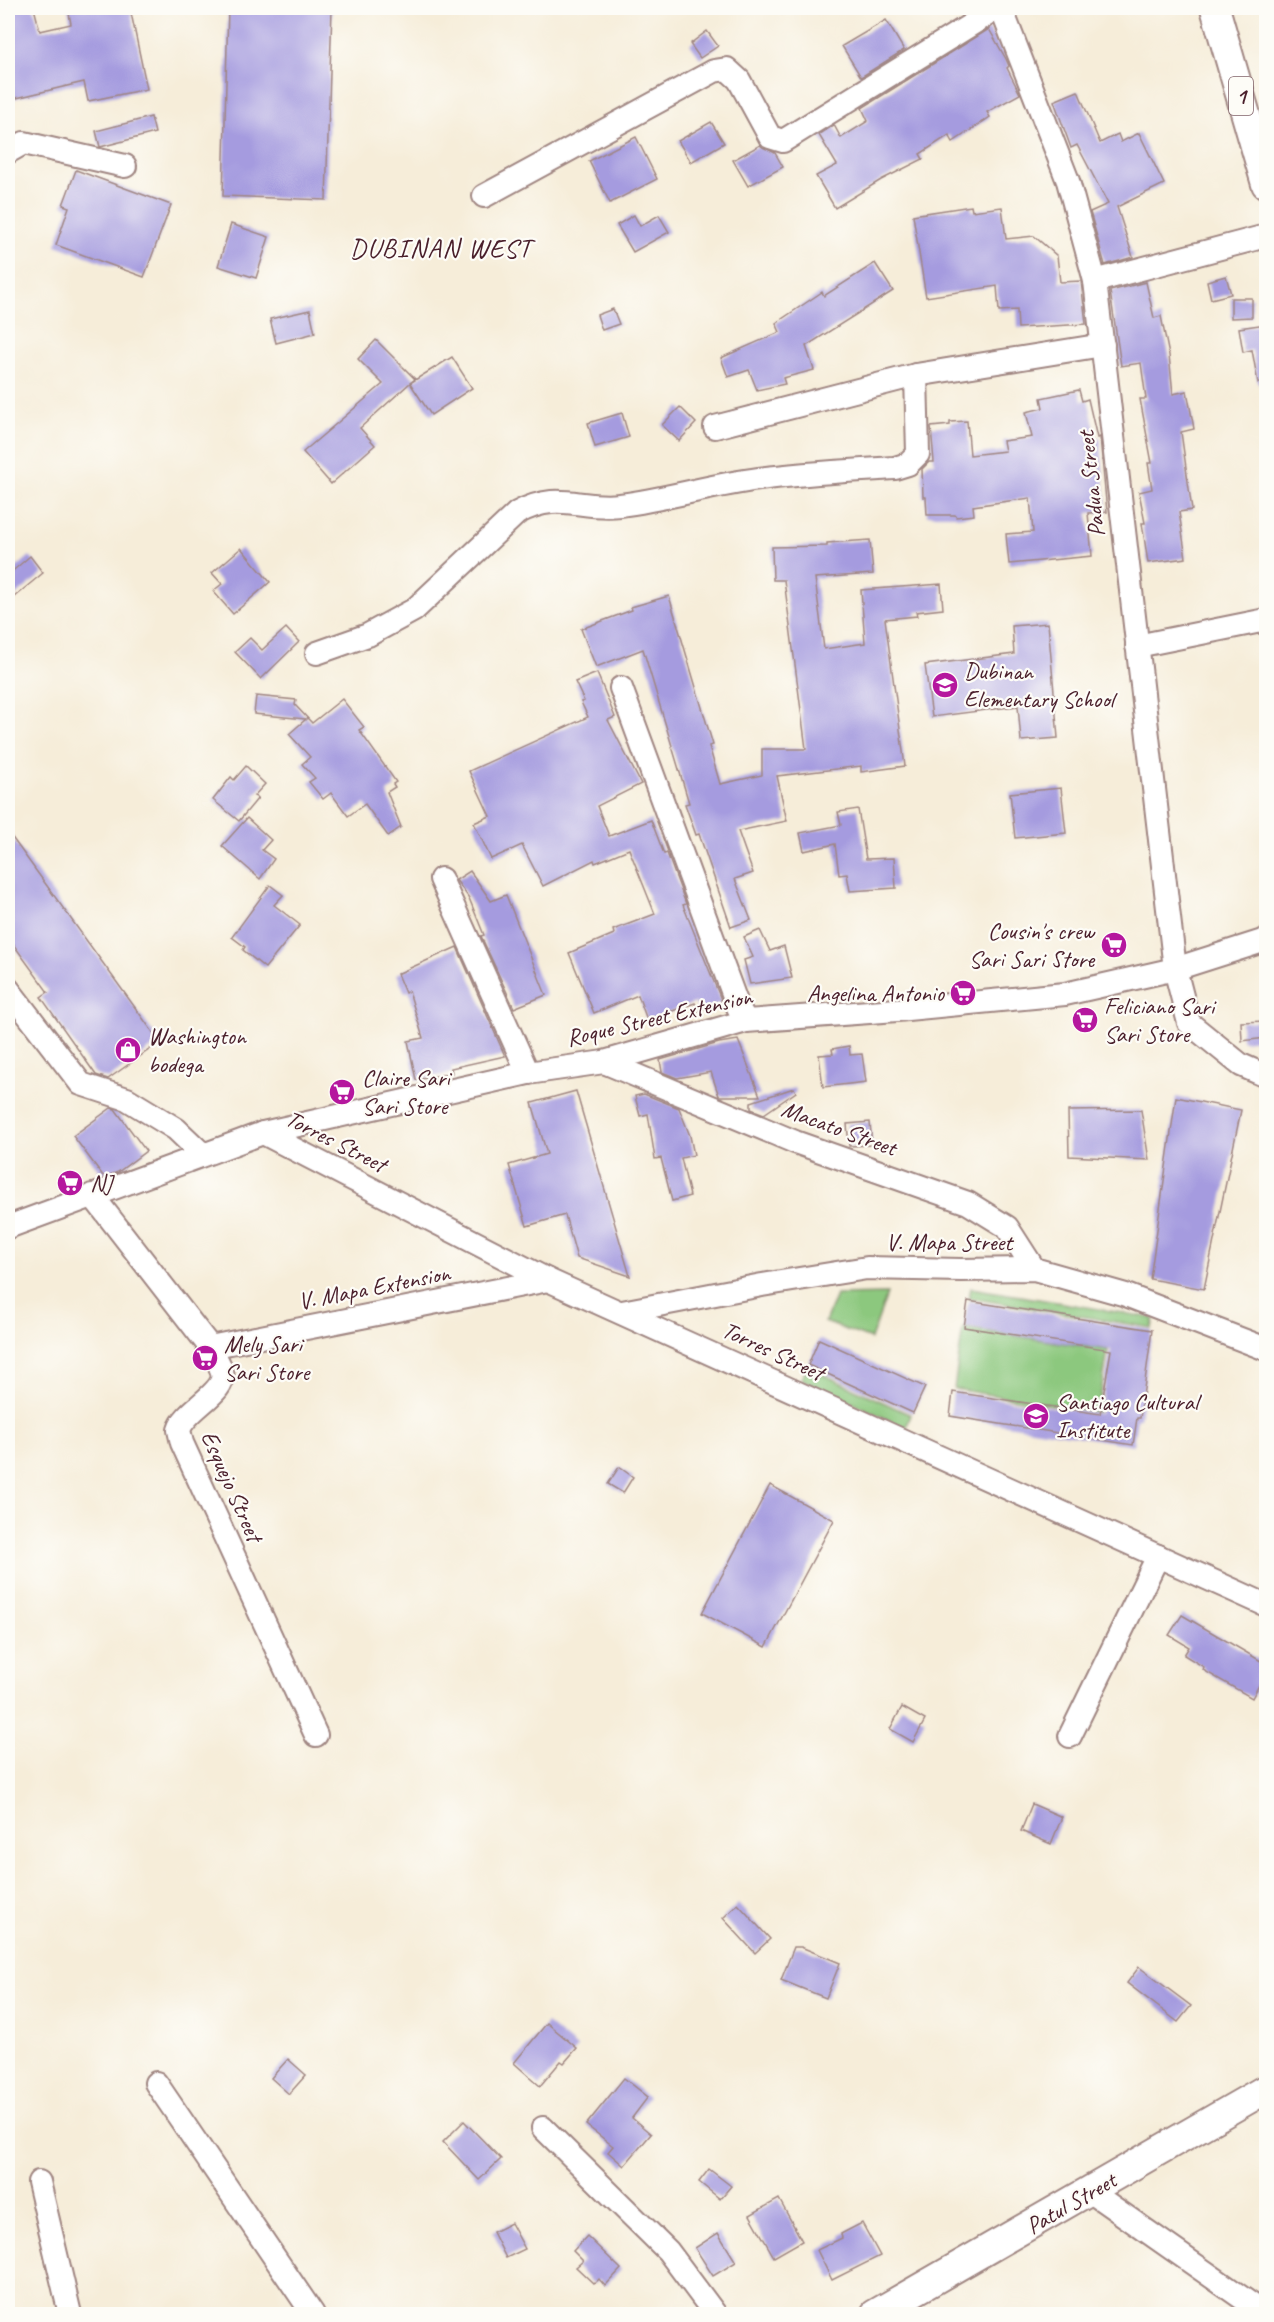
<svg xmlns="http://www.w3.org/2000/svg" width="1274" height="2322" viewBox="0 0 1274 2322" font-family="Caveat,sans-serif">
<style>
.green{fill:#8cc87e;stroke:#6b7454;stroke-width:1.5}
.building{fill:#a59bdf}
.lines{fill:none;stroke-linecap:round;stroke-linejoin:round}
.minor-casing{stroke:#a08682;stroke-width:26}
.major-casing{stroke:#a08682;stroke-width:32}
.minor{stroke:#fff;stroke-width:22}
.major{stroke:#fff;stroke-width:28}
.labels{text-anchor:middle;stroke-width:4.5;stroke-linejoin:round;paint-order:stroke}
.shield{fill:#fdfcf7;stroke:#806168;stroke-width:1.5}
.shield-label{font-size:22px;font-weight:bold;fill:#4a1f2b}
.street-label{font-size:24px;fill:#4a1f2b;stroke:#fdfcf7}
.poi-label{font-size:24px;fill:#4a1f2b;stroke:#fdfcf7;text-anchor:start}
.quarter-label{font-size:27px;letter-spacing:1.5px;fill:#4a1f2b;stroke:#fdfcf7}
</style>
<rect width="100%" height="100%" fill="#fdfcf7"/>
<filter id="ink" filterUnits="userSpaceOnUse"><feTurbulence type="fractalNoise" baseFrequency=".0167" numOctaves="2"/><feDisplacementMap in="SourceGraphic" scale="12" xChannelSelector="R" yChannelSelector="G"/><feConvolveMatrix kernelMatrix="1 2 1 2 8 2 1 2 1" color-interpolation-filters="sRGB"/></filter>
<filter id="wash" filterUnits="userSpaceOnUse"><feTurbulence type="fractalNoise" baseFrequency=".008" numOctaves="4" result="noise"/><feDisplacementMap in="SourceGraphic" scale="24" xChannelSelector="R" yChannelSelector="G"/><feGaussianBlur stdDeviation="1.35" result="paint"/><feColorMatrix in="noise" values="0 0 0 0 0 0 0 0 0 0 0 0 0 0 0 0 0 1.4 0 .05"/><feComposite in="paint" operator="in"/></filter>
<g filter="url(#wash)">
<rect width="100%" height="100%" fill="#f6edd9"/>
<g class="green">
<polygon points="971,1288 1154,1318 1152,1328 969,1298"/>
<polygon points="887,1294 871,1339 825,1322 836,1295"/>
<polygon points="963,1328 1108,1350 1098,1412 954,1389"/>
<polygon points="807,1367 911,1415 906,1428 801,1379"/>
</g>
<g id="blocks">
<g class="building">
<polygon points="8,8 34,8 40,31 71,24 68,8 130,8 147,89 88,101 84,82 8,100"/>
<polygon points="228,8 332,8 326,200 223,196"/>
<polygon points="886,20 904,50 861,77 842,46"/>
<polygon points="989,29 1006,59 1009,66 1007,68 1020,94 987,112 990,117 953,142 949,135 920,154 923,159 881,180 835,208 816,176 837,165 819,135 834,125 841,138 868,121 862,108"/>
<polygon points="707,31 718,46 700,58 690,44"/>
<polygon points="1078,91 1100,143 1118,134 1121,142 1139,133 1164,184 1117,207 1133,257 1105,265 1090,212 1108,204 1077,145 1071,148 1054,101"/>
<polygon points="151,117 155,133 100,147 96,131"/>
<polygon points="711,122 724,143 691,162 678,141"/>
<polygon points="636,137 657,179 610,203 589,161"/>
<polygon points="760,145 775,153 783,167 748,186 733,160"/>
<polygon points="76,170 171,205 144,277 56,245 69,207 63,205"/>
<polygon points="971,206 972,211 1002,207 1006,239 1034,236 1057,256 1060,282 1081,281 1086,324 1018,328 1017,310 999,311 997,286 926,297 913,215"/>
<polygon points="634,215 640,226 659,215 669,232 633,252 617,225"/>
<polygon points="231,224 269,237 256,278 218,266"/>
<polygon points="875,263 893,291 806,346 814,370 783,378 785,384 757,390 749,370 728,377 721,358 780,332 776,323 822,292 824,296"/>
<polygon points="1226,276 1231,294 1211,299 1207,281"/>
<polygon points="1146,282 1154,318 1161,316 1169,355 1173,394 1187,391 1194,429 1181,432 1192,510 1179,512 1186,558 1148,563 1142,523 1145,523 1139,492 1152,489 1148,463 1152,463 1140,399 1146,399 1141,363 1121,366 1110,291"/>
<polygon points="1231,298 1252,298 1252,317 1231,318"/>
<polygon points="613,309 619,324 602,330 597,315"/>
<polygon points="310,310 315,333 276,343 270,319"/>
<polygon points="1266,324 1266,383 1258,383 1252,350 1243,352 1239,328"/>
<polygon points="376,340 415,379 410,383 452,357 472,388 431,415 410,383 360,428 375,445 331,484 303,452 383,384 358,359"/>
<polygon points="1079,390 1082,401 1088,399 1097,438 1100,437 1107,512 1088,513 1092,556 1009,564 1006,534 1033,532 1030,498 973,506 974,515 956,517 955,515 927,515 926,497 923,497 922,469 929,462 934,462 931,427 950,425 950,422 967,421 970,455 1005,451 1003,441 1032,437 1026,412 1043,408 1041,398"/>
<polygon points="680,407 696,423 679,441 662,425"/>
<polygon points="622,413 629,437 595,447 588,423"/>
<polygon points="870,540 873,574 815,578 824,649 865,643 861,590 941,584 943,609 916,612 917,616 885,619 905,766 861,772 861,766 777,776 787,821 738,831 753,873 735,879 751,920 731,927 699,834 696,835 685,804 689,803 643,649 596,667 581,629 632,610 631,607 669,596 713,745 709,746 720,784 762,775 762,749 806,749 784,580 773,580 772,547 827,546 827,543"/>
<polygon points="241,548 270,582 233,614 213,591 222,584 212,573"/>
<polygon points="30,556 43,573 8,602 8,575"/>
<polygon points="1048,623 1058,738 1021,741 1018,706 932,717 925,665 1014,654 1012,626"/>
<polygon points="286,628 299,642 261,679 235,652 250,638 262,650"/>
<polygon points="597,673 615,717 608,720 641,784 597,806 609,836 651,820 664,854 667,853 674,872 686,904 683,905 722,1002 698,1011 695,1003 647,1020 638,995 594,1013 569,953 614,934 613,930 655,914 629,849 595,863 594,860 543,886 522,845 491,859 474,823 490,816 469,771 588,717 581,702 584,701 575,682"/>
<polygon points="256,696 296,700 295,705 312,723 342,699 364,727 359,730 396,782 393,784 395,787 387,792 401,827 388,836 365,804 348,816 331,793 323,799 309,782 315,778 302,764 310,757 289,734 306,719 254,714"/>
<polygon points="246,766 265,784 254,796 258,798 239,821 213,800 231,777 234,780"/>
<polygon points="1061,788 1066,833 1015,838 1010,793"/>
<polygon points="858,809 866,859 894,858 896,888 850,891 847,874 839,875 835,844 804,851 800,833 841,825 838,812"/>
<polygon points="247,818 271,840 262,850 274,859 260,879 222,846"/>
<polygon points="8,832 160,1042 108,1079 96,1075 41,997 48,992 8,937"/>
<polygon points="470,871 491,901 506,895 546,995 514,1008 481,936 484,935 469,898 456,880"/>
<polygon points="270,885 283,895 274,905 300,925 265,968 243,950 245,947 232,937"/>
<polygon points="760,930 770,951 784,946 792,978 750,984 744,960 753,957 744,937"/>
<polygon points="457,947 505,1056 451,1068 452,1073 416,1080 408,1041 423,1038 409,991 405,993 397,974"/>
<polygon points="1266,1021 1266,1038 1242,1041 1241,1022"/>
<polygon points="738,1040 760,1096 719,1096 711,1072 677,1078 662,1072 660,1060 719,1043"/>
<polygon points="849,1046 850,1055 862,1054 866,1082 823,1087 819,1055 833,1054 832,1049"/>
<polygon points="794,1088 796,1092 764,1114 751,1109 751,1102"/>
<polygon points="576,1091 630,1276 577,1258 565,1215 527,1226 509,1165 547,1154 532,1103"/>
<polygon points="644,1094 679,1108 690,1136 694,1155 681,1158 690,1196 672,1201 661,1158 655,1159 648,1114 640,1116 635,1096"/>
<polygon points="1176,1097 1241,1110 1204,1289 1150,1279"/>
<polygon points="111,1108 115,1109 146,1151 118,1172 104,1177 73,1136"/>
<polygon points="1141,1110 1149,1160 1069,1156 1068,1111"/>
<polygon points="870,1122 872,1145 849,1146 847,1124"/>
<polygon points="968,1301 1152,1330 1140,1418 1137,1418 1133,1445 950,1416 953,1392 1100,1414 1111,1350 964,1327"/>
<polygon points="819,1339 925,1387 913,1413 808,1365"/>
<polygon points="619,1467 633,1477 623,1493 608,1484"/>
<polygon points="770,1485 834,1520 766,1647 702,1613"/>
<polygon points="1182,1615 1266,1664 1266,1672 1252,1698 1203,1670 1204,1667 1184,1655 1189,1647 1169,1635"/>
<polygon points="902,1707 925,1720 913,1742 890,1729"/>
<polygon points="1032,1804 1062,1817 1051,1844 1021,1831"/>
<polygon points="738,1904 770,1939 755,1953 723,1918"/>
<polygon points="794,1947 801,1947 840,1963 826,1998 781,1980"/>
<polygon points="1139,1967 1191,2006 1178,2022 1127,1983"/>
<polygon points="547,2023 577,2048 564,2063 561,2061 540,2086 514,2063"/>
<polygon points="288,2059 306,2075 289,2094 271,2078"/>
<polygon points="624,2078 648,2097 632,2118 651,2134 624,2166 608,2152 613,2146 586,2125"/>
<polygon points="464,2121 501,2159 479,2180 443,2142"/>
<polygon points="709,2169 731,2186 720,2199 699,2182"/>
<polygon points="779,2199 802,2241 774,2257 750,2215"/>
<polygon points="511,2223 525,2249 506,2258 493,2232"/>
<polygon points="862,2223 880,2256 832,2280 817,2250 842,2238 841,2234"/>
<polygon points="718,2233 736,2262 713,2276 695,2248"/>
<polygon points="587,2236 621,2269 605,2286 599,2279 594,2284 576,2267 583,2261 573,2251"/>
</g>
</g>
</g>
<g filter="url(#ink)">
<use href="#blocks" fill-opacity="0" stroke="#a08682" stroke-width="1.5"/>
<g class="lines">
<defs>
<g id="minor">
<polyline points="1001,8 1068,181 1095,281 1175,969 1189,1023 1241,1065 1266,1076"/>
<polyline points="8,152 24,143 125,166"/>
<polyline points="484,196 714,71 727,69 739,80 770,137 783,141 998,8"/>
<polyline points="1095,281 1266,236"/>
<polyline points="715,427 916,375 1103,345"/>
<polyline points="1137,646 1266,620"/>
<path d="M 317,653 L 368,635 L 414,610 L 517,513 C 560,490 578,510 620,505 C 667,499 712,485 759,479 C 804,473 850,471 895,468 L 908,464 L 918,454 L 916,375"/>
<polyline points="621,688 738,1007 746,1021"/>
<polyline points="441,879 528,1073"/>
<polyline points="8,989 81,1084 127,1099 176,1129 199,1151 204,1153"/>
<polyline points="604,1062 795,1142 968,1203 1007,1227 1034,1269"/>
<polyline points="263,1133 548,1280 1266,1605"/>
<path d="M 92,1195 L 210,1347 C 214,1355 220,1364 222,1372 C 228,1392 185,1409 179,1430 L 182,1443 L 316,1735"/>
<polyline points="8,1227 263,1133 528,1073 604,1062 746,1021 897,1010 1065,994 1175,969 1266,940"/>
<polyline points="622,1312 762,1285 867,1268 961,1270 1034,1269 1126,1295 1266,1349"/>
<polyline points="210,1347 548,1280"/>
<polyline points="1070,1736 1158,1556"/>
<polyline points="156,2083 313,2314"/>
<polyline points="543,2128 668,2251 715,2314"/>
<polyline points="39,2182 70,2314"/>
<polyline points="1091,2192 1265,2314"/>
</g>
<g id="major">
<polyline points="1215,8 1266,184"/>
<polyline points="875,2314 1266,2089"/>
</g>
</defs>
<use href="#minor" class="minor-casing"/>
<use href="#major" class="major-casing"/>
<use href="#minor" class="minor"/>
<use href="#major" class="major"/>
</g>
</g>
<defs>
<symbol id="school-disc" viewBox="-11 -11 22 22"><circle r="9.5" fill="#b5179e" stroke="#fdfcf7"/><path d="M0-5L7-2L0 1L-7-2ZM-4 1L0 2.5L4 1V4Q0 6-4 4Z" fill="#fff"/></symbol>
<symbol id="supermarket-disc" viewBox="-11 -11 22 22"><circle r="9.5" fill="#b5179e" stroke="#fdfcf7"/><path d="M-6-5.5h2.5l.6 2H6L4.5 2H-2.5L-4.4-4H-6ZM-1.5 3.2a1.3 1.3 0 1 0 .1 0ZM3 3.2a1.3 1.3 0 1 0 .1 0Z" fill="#fff"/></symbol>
<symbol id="shop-disc" viewBox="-11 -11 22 22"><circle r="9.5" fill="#b5179e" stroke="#fdfcf7"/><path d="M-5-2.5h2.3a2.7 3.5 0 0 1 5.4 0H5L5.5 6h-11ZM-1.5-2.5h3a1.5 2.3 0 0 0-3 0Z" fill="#fff"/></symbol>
</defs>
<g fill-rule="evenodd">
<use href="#school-disc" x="930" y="670" width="30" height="30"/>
<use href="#supermarket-disc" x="1099" y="930" width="30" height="30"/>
<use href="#supermarket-disc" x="948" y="978" width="30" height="30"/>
<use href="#supermarket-disc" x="1070" y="1005" width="30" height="30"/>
<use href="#shop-disc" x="113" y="1035" width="30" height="30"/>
<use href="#supermarket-disc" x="327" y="1077" width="30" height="30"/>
<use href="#supermarket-disc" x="55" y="1168" width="30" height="30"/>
<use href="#supermarket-disc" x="190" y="1343" width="30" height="30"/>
<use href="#school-disc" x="1021" y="1401" width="30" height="30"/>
</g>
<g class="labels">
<rect class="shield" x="1229" y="77" width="24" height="38" rx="4.5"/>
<g class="shield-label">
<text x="1241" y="104">1</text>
</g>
<g class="street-label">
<text transform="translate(1091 484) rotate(-96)" y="8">Padua Street</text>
<text transform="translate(659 1017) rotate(-13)" y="8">Roque Street Extension</text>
<text transform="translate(839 1128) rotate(20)" y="8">Macato Street</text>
<text transform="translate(336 1141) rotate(27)" y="8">Torres Street</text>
<text x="949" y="1250">V. Mapa Street</text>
<text transform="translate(374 1287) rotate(-11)" y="8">V. Mapa Extension</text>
<text transform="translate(773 1351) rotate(25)" y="8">Torres Street</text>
<text transform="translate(232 1486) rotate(66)" y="8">Esquejo Street</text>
<text transform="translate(1071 2203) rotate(-30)" y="8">Patul Street</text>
</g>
<g class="poi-label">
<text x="964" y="679">Dubinan<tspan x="964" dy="28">Elementary School</tspan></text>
<text x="1094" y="939" text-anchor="end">Cousin's crew<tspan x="1094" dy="28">Sari Sari Store</tspan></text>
<text x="944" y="1001" text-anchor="end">Angelina Antonio</text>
<text x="1104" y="1014">Feliciano Sari<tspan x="1104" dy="28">Sari Store</tspan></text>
<text x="148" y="1044">Washington<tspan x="148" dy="28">bodega</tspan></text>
<text x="362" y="1086">Claire Sari<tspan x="362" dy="28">Sari Store</tspan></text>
<text x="90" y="1191">NJ</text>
<text x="224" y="1352">Mely Sari<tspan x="224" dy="28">Sari Store</tspan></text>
<text x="1056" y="1410">Santiago Cultural<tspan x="1056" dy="28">Institute</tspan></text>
</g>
<g class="quarter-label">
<text x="441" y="257">DUBINAN WEST</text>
</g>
</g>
<rect width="1274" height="2322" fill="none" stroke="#fdfcf7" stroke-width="30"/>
</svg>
